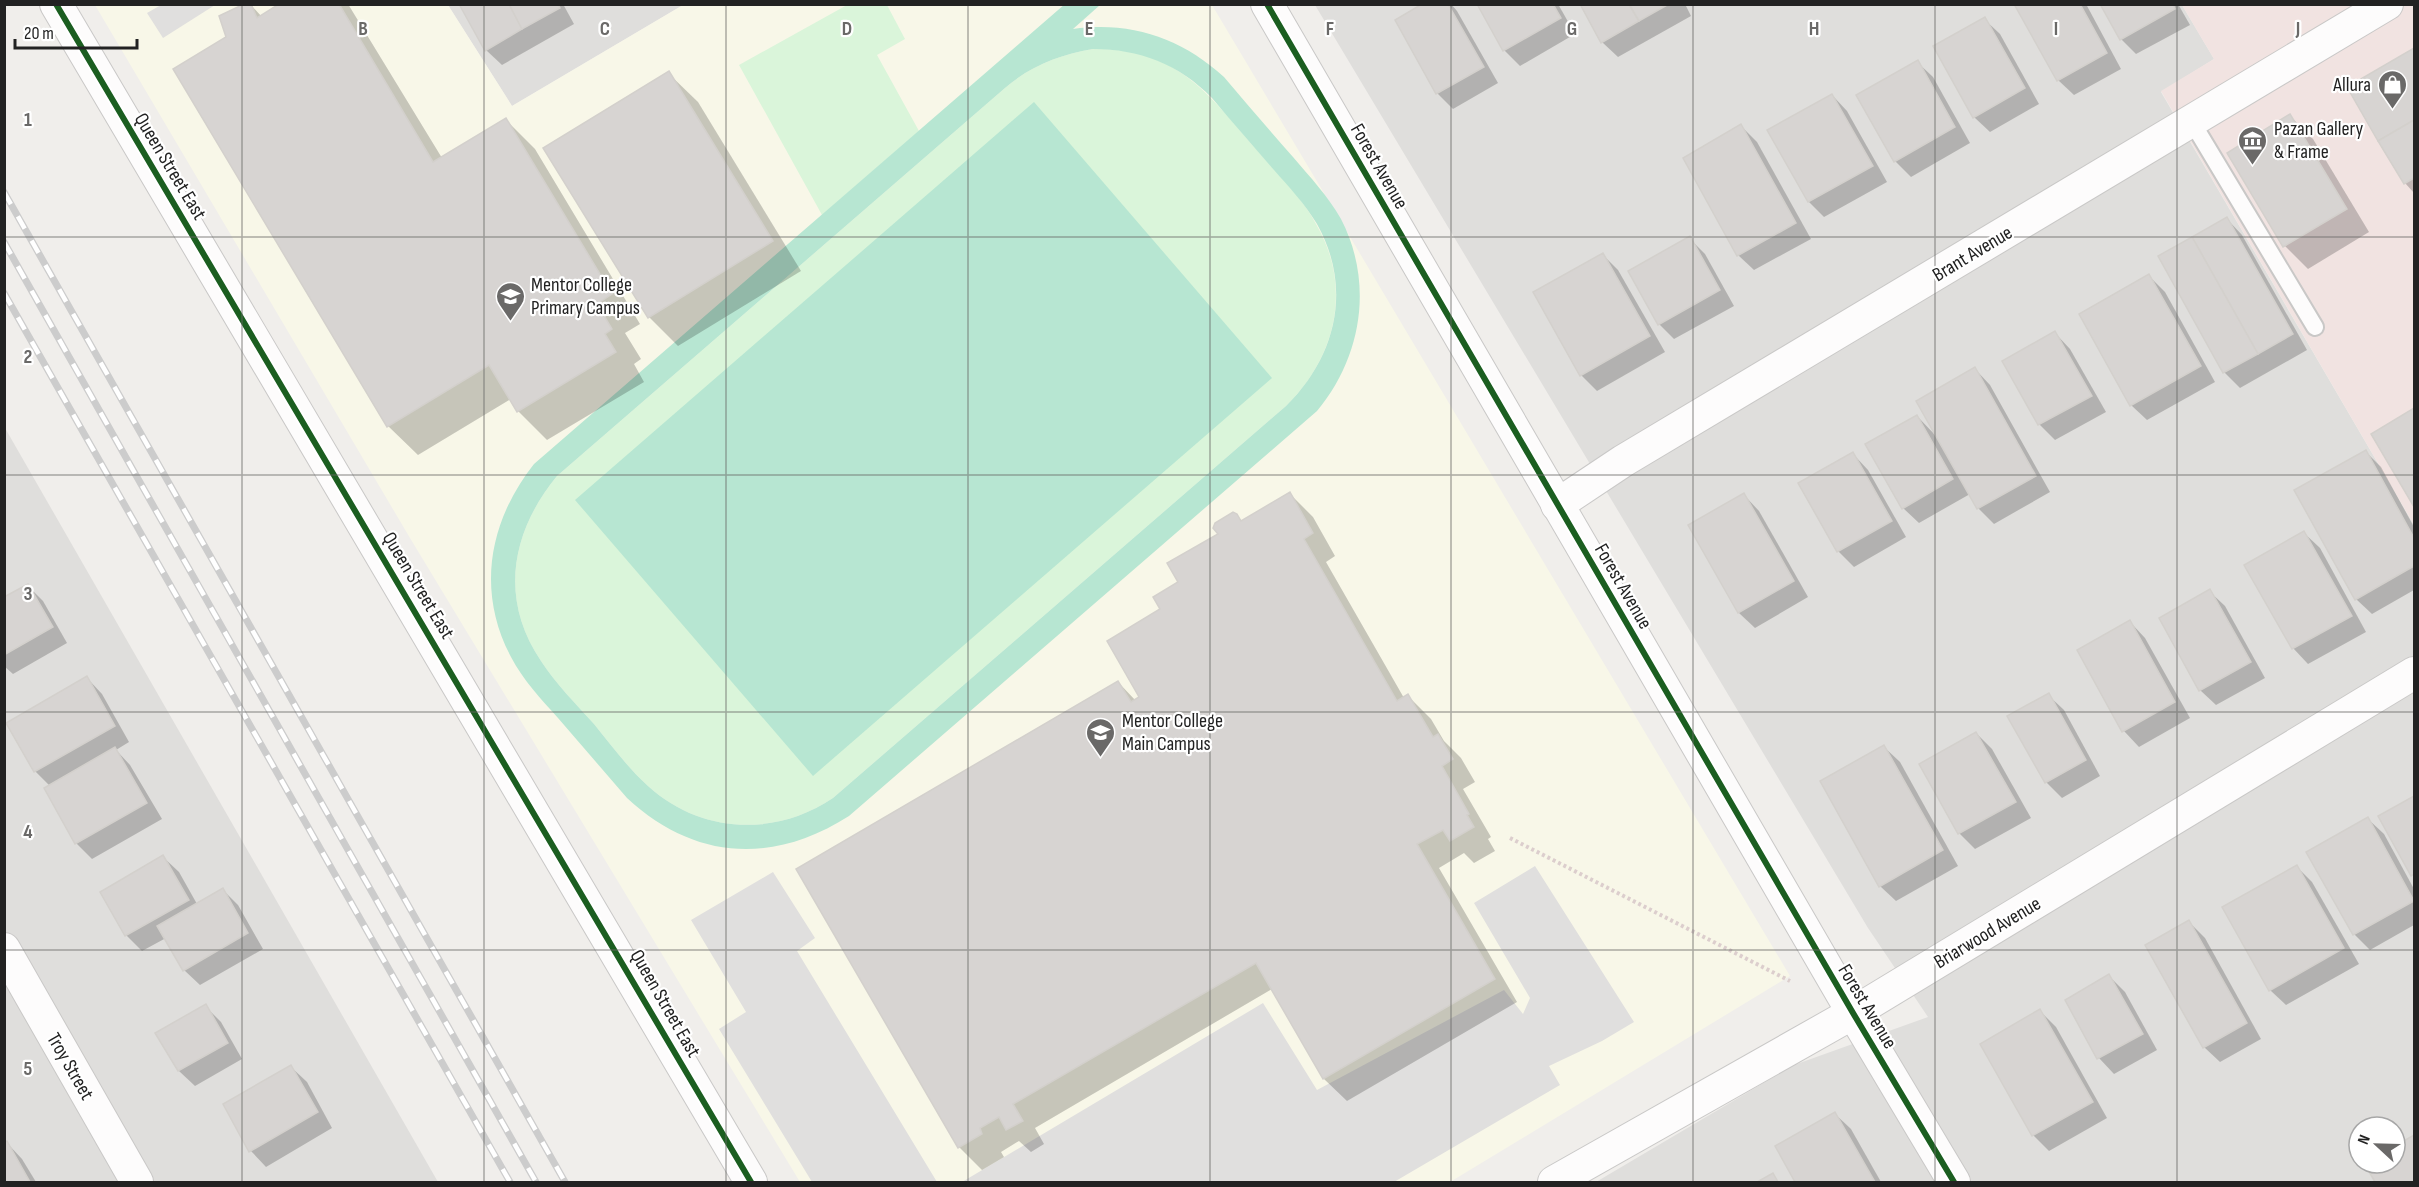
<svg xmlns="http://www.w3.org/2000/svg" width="2419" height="1187" viewBox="0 0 2419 1187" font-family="'Sofia Sans Condensed',sans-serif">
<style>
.residential{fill:#dfdedc;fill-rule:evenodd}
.commercial{fill:#f1e3e1}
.education{fill:#f8f7e8}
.park{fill:#daf5da}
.pitch{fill:#b7e6d2;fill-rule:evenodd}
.parking{fill:#e0dfde}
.shadow{fill:#0003}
.building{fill:#d7d4d2;stroke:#d3d0cc;stroke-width:1.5}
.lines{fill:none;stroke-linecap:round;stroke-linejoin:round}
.service-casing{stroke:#c9c8c7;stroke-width:20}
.minor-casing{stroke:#c9c8c7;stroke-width:34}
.path{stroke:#dccecd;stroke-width:4;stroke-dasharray:3 3;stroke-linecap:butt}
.service{stroke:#fdfcfc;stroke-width:16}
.minor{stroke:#fdfcfc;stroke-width:32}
.rail-casing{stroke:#ccc;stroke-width:7}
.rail{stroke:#fff;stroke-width:4.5;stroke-dasharray:14;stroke-linecap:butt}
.cycleway-casing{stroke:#fff;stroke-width:10}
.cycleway{stroke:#1b5e20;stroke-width:6}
.grid{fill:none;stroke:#6a6968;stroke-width:1.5;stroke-opacity:0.55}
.labels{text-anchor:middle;stroke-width:4.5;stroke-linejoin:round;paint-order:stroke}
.poi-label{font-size:20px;fill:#222;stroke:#fff;text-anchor:start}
.street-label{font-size:20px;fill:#222;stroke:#fff}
.grid-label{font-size:20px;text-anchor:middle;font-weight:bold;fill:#6a6968;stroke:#fff;stroke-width:4.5;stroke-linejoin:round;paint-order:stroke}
</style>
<rect width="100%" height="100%" fill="#f0eeeb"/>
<g class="residential">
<polygon points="448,5 683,5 512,106"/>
<path d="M 1315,5 L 2182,5 L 2214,59 L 2161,92 L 2414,525 L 2414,1182 L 1596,1182 L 1794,1065 L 1928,1017 L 1868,928 ZM 2359,1127 L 2395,1127 L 2395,1163 L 2359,1163 Z"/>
<polygon points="5,428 438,1182 5,1182"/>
</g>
<polygon class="commercial" points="2182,5 2414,5 2414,525 2161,91 2214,59"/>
<polygon class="education" points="95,5 448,5 512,106 683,5 1212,5 1790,976 1450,1182 800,1182 410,538"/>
<g class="park">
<polygon points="847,5 887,5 905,39 877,55 919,131 822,215 739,65"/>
<path d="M 1093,49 C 1176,48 1206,91 1256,149 C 1277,173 1301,196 1316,224 C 1353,287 1336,357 1286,406 L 833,798 C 775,837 701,834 648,786 C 628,768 611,745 594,724 C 576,704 556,684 541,661 C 499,599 511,532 557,476 L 1005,88 C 1032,65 1059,55 1093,49 Z"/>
</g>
<g class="pitch">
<path d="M 1065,4 L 1100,5 L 1073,29 C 1131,21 1181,38 1224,77 C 1247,104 1270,131 1293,157 C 1310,177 1328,196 1341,219 C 1374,283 1362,357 1317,411 L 849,816 C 772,865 694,860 627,798 C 604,771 581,745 558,718 C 541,699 523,680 511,657 C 476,591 489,521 534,464 ZM 1093,49 C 1139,49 1179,64 1212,98 C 1232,122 1253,146 1274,170 C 1289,187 1305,204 1317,224 C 1353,288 1336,357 1286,406 L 833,798 C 775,837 701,834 648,786 C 628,768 611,745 594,724 C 576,704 556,684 541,661 C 499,599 511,532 557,476 L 1005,88 C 1032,65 1059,55 1093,49 Z"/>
<polygon points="1034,102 1272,378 813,776 575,500"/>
</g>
<g class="parking">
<polygon points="161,5 161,4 215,5 163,38 147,13"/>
<polygon points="1535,866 1634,1022 1602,1041 1549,1066 1560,1085 1394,1182 962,1182 1263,1003 1317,1090 1504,990 1523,1014 1530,998 1474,903"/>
<polygon points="773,872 815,938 797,951 937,1182 812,1182 719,1029 746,1012 691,920"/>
</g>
<g class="shadow">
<polygon points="250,4 262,17 282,4 348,4 442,158 506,120 535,149 640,324 625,333 641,359 634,364 644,382 547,440 518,411 511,399 418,455 388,426 228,37"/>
<polygon points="461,4 563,4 574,24 502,65 486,50"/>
<polygon points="1425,4 1451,4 1457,11 1498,83 1453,109 1437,93"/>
<polygon points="1479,4 1558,4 1575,34 1520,66 1504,50"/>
<polygon points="1581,4 1685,4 1691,16 1618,57 1602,42"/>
<polygon points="2016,4 2086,4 2121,69 2074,95 2058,80"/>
<polygon points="2102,4 2178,4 2190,25 2136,54 2121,39"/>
<polygon points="1984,19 2000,34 2039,104 1990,132 1974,117"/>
<polygon points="2414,49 2414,193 2405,183 2349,88"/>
<polygon points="1917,62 1933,77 1970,143 1911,177 1895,161"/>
<polygon points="668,73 698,102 801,271 678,346 649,317"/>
<polygon points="1832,95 1847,111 1887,182 1824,217 1809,202"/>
<polygon points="2290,116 2313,139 2369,232 2308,269 2285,246 2229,153"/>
<polygon points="1741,126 1757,142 1811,239 1754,270 1738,255"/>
<polygon points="2227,219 2242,235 2307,350 2240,388 2224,372"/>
<polygon points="1689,238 1705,254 1734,306 1674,339 1659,324"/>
<polygon points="1603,255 1618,270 1665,352 1597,391 1581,375"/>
<polygon points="2149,276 2165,292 2215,382 2147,420 2131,405"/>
<polygon points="2055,333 2070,349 2106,412 2055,440 2039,424 2004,362"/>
<polygon points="1975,369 1990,385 2050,492 1994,524 1978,508 1970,494 1919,523 1903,508 1917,416 1937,437"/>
<polygon points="2414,410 2414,504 2373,434"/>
<polygon points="2365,451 2381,467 2414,527 2414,590 2372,614 2356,599"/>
<polygon points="1853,454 1868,470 1906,537 1854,567 1838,551"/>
<polygon points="1290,494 1313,517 1335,556 1326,562 1404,698 1408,696 1431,719 1444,741 1461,758 1475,782 1463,789 1491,837 1488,839 1495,851 1474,863 1464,853 1439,868 1517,1002 1347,1101 1324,1079 1272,989 1035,1128 1044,1144 1031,1152 1019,1141 1001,1152 1004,1157 982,1170 959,1147 1118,682 1136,701 1141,698 1162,610 1181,582 1236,515 1243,522"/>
<polygon points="1744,495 1759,511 1808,597 1755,628 1739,613 1690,526"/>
<polygon points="2304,533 2320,548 2366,632 2308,664 2293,648"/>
<polygon points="28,586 43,601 67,643 13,674 4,666 4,599"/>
<polygon points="2209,591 2225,606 2265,678 2216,705 2200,690"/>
<polygon points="2130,622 2145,638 2190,718 2139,747 2124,731 2079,651"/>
<polygon points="87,678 102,694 129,742 116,750 130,765 162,819 92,859 76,843 50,786 35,771 8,723"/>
<polygon points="2048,695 2064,710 2100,776 2062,798 2046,782"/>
<polygon points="1976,733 1992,749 2031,818 1975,849 1959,833 1921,765"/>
<polygon points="1884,747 1900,762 1958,866 1896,901 1880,886"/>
<polygon points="2414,797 2414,877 2380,817"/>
<polygon points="2368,819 2384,834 2414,889 2414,925 2370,950 2354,934"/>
<polygon points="163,857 179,872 197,904 223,890 238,905 263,949 200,985 184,970 166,938 142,951 126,935 102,892"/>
<polygon points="2297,867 2312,882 2359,964 2286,1005 2270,990"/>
<polygon points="2189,922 2205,938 2261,1039 2220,1062 2204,1047"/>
<polygon points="2109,976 2125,992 2157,1050 2114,1074 2099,1058 2067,1000"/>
<polygon points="205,1006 221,1022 242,1059 195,1086 179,1071 158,1033"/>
<polygon points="2040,1011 2056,1027 2107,1118 2049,1151 2033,1135"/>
<polygon points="291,1067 307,1082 332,1128 266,1167 251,1151"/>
<polygon points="1835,1114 1851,1129 1881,1182 1797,1182 1777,1147"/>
<polygon points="2414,1137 2414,1182 2377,1182 2366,1164 2395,1163 2395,1148"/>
<polygon points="7,1143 22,1159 36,1182 4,1182 4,1144"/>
</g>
<g class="building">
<polygon points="244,4 251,4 257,18 279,4 339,4 433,162 506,118 612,294 597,304 612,329 605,334 616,352 517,412 489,365 387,427 173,69 226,37 219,16"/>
<polygon points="459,4 509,4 522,29 485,51"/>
<polygon points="509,4 558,4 560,8 522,29"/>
<polygon points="1422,4 1448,4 1484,67 1436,94 1395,20"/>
<polygon points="1477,4 1553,4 1561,18 1503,51"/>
<polygon points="1580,4 1629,4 1639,21 1601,43"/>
<polygon points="1629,4 1669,4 1639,21"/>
<polygon points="2014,4 2080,4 2107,53 2057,81"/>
<polygon points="2100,4 2173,4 2175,9 2120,40"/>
<polygon points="1985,17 2025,88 1973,118 1933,46"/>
<polygon points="2414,48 2414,120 2378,141 2347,87"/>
<polygon points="1918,60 1955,127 1894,162 1856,95"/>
<polygon points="669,71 773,241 648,318 543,148"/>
<polygon points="1832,94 1873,166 1808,202 1767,130"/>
<polygon points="2290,114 2347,209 2283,247 2227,153"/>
<polygon points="2414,120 2414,178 2404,184 2378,141"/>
<polygon points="1741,124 1796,223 1737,256 1683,158"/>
<polygon points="2227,217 2293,334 2258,354 2192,237"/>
<polygon points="1690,236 1720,290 1658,325 1628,271"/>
<polygon points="2192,237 2258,354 2223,373 2158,256"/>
<polygon points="1603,253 1650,336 1580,376 1533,292"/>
<polygon points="2149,274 2201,366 2130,406 2079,314"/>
<polygon points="2055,331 2092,396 2038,425 2002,361"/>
<polygon points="1975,367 2036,476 1977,509 1916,401"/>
<polygon points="2414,408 2414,507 2371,434"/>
<polygon points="1917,415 1953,479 1902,509 1865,444"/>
<polygon points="2366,450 2414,538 2414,566 2355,600 2294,490"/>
<polygon points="1853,452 1892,521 1837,552 1798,483"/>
<polygon points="1290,492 1313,533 1304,539 1397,701 1408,694 1433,737 1438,734 1453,759 1442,766 1469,814 1467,815 1474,827 1450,841 1443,830 1417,844 1495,979 1323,1079 1256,963 1013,1104 1023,1121 1006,1130 999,1117 980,1128 982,1134 958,1148 796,869 1118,681 1131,702 1139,697 1107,641 1160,609 1153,597 1178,582 1167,563 1218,534 1213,528 1215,523 1233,512 1237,514 1241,521"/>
<polygon points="1744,493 1794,581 1738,613 1688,525"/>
<polygon points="2304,531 2352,616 2292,649 2244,565"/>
<polygon points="28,584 53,627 4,655 4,597"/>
<polygon points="2210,589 2251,662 2199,691 2159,618"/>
<polygon points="2130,620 2175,702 2122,732 2077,650"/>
<polygon points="87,676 115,726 34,772 6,723"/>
<polygon points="2049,693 2086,760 2045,783 2007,716"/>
<polygon points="1976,732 2016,802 1958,834 1919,764"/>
<polygon points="1884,745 1943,850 1879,887 1820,781"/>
<polygon points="115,747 147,803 75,844 44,788"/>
<polygon points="2414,796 2414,874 2411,876 2378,816"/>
<polygon points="2368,817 2414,901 2353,935 2306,852"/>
<polygon points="163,855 189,900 125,936 100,892"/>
<polygon points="2297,865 2344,948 2269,991 2222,907"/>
<polygon points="223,888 248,933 183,971 157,926"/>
<polygon points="2189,920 2247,1023 2203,1048 2145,945"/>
<polygon points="2109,974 2143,1034 2097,1059 2065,1000"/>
<polygon points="206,1004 228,1043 178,1071 155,1033"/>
<polygon points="2040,1009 2093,1102 2032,1136 1980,1044"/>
<polygon points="291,1065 318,1112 249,1152 223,1104"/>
<polygon points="1835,1112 1875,1182 1795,1182 1775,1146"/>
<polygon points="2414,1135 2414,1182 2375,1182 2364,1163 2395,1163 2395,1146"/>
<polygon points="7,1141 30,1182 4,1182 4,1143"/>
<polygon points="1773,1173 1778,1182 1757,1182"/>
</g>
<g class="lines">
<defs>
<polyline id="service" points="2192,122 2315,327"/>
<g id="minor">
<polyline points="56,4 751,1182"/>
<polyline points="1267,4 1853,1013 1954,1182"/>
<polyline points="1557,505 1623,461 2387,4"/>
<polyline points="4,949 137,1182"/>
<polyline points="1554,1182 1853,1013 2414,673"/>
</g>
</defs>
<use href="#service" class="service-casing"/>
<use href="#minor" class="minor-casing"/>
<polyline class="path" points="1510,838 1790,981"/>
<use href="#service" class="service"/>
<use href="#minor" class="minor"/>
<defs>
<g id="rail">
<polyline points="4,192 565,1182"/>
<polyline points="4,242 536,1182"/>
<polyline points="4,293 510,1182"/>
</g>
</defs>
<use href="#rail" class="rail-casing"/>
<use href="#rail" class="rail"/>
<defs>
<g id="cycleway">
<polyline points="56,4 751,1182"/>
<polyline points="1267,4 1853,1013 1954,1182"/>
</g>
</defs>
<use href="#cycleway" class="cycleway-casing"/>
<use href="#cycleway" class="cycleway"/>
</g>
<path class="grid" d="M 242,4 L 242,1182M 484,4 L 484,1182M 726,4 L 726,1182M 968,4 L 968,1182M 1210,4 L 1210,1182M 1451,4 L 1451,1182M 1693,4 L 1693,1182M 1935,4 L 1935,1182M 2177,4 L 2177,1182M 4,237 L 2414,237M 4,475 L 2414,475M 4,712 L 2414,712M 4,950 L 2414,950"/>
<defs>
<symbol id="shop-pin" viewBox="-11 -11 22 30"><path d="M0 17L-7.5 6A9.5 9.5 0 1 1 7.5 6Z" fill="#6a6968" stroke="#fff"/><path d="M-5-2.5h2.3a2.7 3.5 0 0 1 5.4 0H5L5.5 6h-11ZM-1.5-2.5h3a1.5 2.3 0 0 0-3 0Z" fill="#fff"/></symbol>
<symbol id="museum-pin" viewBox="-11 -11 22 30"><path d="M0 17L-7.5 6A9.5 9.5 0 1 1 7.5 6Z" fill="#6a6968" stroke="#fff"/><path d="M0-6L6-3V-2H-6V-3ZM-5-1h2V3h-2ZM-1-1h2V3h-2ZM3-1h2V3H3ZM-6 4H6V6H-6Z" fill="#fff"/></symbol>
<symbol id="school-pin" viewBox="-11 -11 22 30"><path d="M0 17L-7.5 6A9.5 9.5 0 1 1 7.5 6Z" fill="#6a6968" stroke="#fff"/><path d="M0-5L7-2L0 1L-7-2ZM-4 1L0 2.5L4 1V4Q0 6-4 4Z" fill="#fff"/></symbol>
</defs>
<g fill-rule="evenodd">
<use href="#shop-pin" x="2376" y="68" width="33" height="45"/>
<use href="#museum-pin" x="2236" y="124" width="33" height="45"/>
<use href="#school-pin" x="494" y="280" width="33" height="45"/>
<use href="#school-pin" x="1084" y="716" width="33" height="45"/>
</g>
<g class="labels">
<g class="poi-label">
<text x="2371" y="91" text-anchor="end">Allura</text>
<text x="2274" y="135">Pazan Gallery<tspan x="2274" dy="23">&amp; Frame</tspan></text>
<text x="531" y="291">Mentor College<tspan x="531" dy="23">Primary Campus</tspan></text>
<text x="1122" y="727">Mentor College<tspan x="1122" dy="23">Main Campus</tspan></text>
</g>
<g class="street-label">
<text transform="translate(171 166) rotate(59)" y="7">Queen Street East</text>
<text transform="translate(1380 166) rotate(60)" y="7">Forest Avenue</text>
<text transform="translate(1972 253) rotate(-31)" y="7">Brant Avenue</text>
<text transform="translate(419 585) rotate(59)" y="7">Queen Street East</text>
<text transform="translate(1624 586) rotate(60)" y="7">Forest Avenue</text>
<text transform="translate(1987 932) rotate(-31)" y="7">Briarwood Avenue</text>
<text transform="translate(666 1003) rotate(60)" y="7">Queen Street East</text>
<text transform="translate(1868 1006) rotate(59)" y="7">Forest Avenue</text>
<text transform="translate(71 1066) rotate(60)" y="7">Troy Street</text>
</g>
</g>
<g class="grid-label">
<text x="363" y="35">B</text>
<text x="605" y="35">C</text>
<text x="847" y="35">D</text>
<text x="1089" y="35">E</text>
<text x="1330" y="35">F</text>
<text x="1572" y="35">G</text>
<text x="1814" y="35">H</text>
<text x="2056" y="35">I</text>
<text x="2298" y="35">J</text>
<text x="28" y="126">1</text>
<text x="28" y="363">2</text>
<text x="28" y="600">3</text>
<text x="28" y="838">4</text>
<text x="28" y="1075">5</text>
</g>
<rect width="2419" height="1187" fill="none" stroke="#222222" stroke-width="12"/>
<g transform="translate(2377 1145) rotate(292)"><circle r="28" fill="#ffffff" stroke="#a7a7a7" stroke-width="1.5"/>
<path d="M0-4.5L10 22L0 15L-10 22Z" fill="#6a6968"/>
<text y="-9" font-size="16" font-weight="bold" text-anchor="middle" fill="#222222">N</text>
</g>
<path d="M15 39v9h122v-9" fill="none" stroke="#222222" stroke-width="3"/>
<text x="24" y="39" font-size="18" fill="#222222" stroke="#ffffff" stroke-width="4.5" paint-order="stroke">20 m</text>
</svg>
